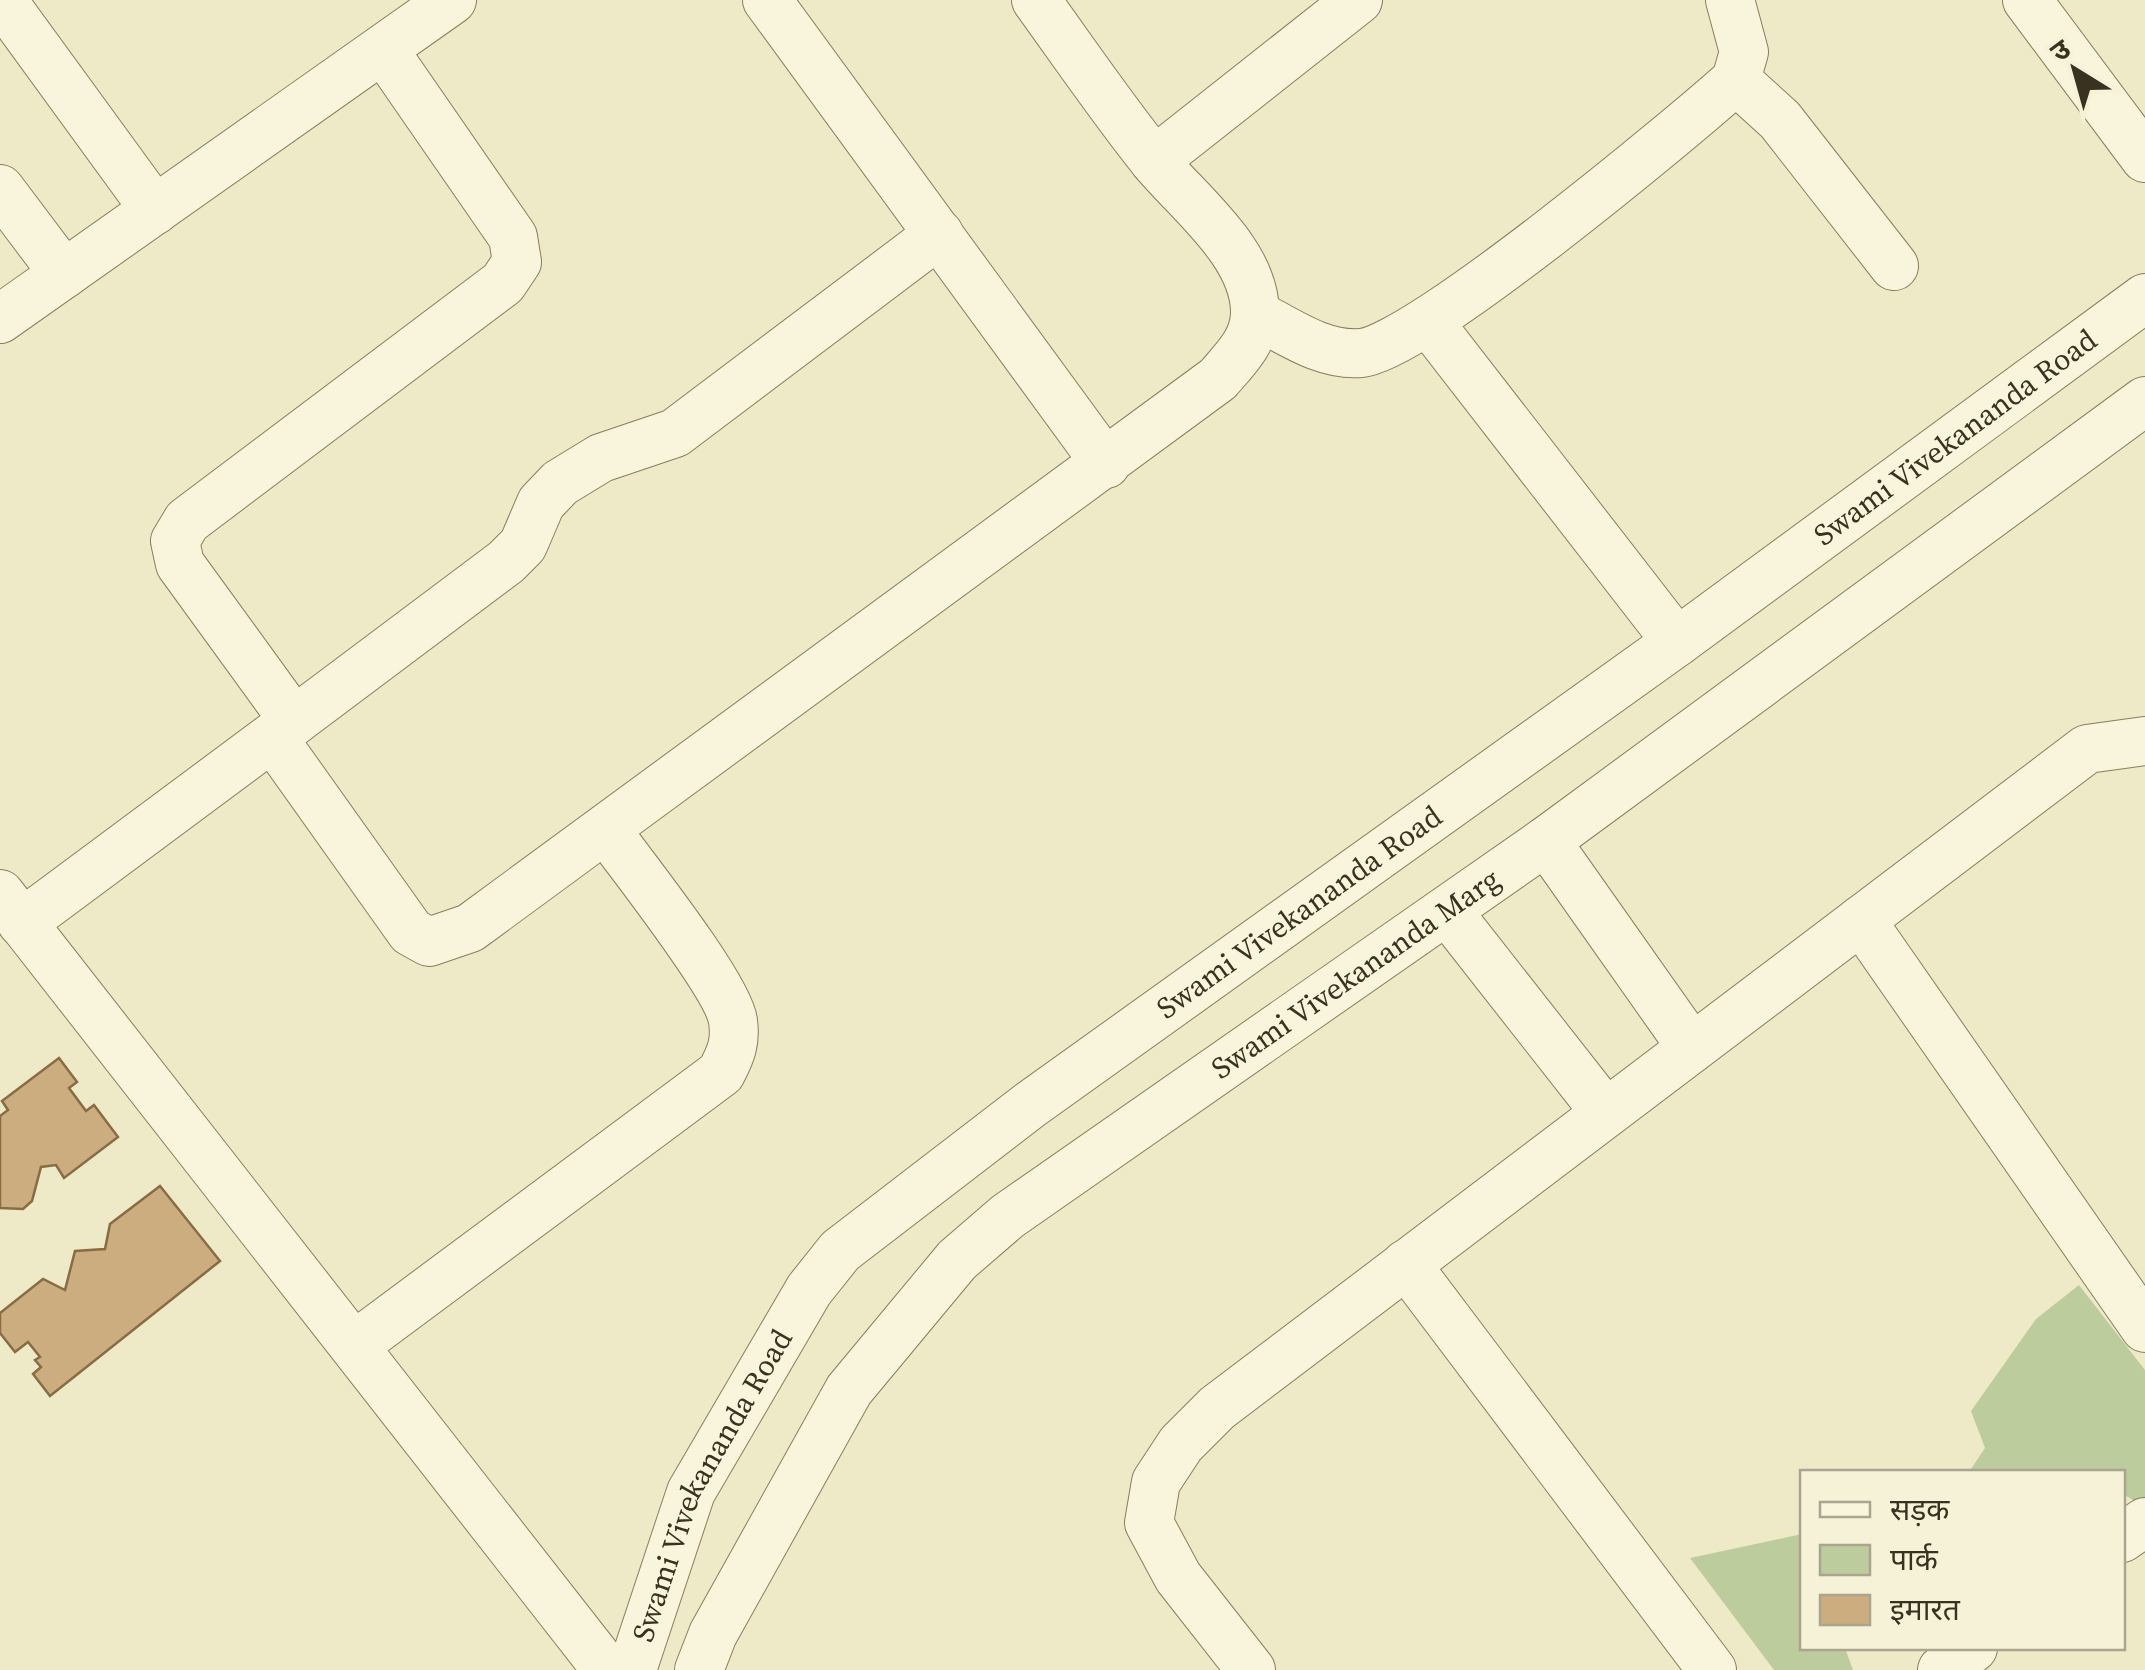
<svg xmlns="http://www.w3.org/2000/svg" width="2145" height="1670" viewBox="0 0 2145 1670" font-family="'Source Serif 4','Noto Sans Devanagari',serif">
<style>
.green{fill:#bdcc9c}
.building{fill:#cbad7f;stroke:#886c44;stroke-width:2.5}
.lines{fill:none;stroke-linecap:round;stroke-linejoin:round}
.minor-casing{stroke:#897d5e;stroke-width:50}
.minor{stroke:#f8f5dc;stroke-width:48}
.labels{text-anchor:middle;stroke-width:8;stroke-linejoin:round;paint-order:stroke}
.street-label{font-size:30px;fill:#3a3221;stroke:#f5f2d8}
</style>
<rect width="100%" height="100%" fill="#eeeac8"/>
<g class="green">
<polygon points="2079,1285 2145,1370 2145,1498 2138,1503 2123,1494 2122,1472 1969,1472 1985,1448 1971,1411 2036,1319"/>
<polygon points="1802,1534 1802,1648 1845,1648 1853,1670 1774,1670 1690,1558"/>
</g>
<g class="building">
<polygon points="59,1058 77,1082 69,1088 86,1111 94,1105 118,1137 64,1178 56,1165 41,1167 32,1201 23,1209 0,1208 0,1116 8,1110 2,1101"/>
<polygon points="160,1186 220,1261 50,1396 33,1374 41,1367 35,1360 40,1357 28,1342 15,1352 0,1333 0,1313 43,1279 65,1290 75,1251 105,1249 110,1224"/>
</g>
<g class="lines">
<defs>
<g id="minor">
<polyline points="2,0 155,210"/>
<polyline points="767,0 1106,464"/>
<polyline points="2027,0 2145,158"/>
<polyline points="1736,80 1780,120 1894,266"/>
<polyline points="1154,161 1358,0"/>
<polyline points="0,189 64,274"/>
<path d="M 1255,314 C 1288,331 1322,356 1361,353 C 1417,349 1683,128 1736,80 L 1744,52 L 1730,0"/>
<polyline points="0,319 452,0"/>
<polyline points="1428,321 1677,642"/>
<polyline points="294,721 506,562 523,545 541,503 560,483 601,458 675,433 939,234"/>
<path d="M 273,738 L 411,932 L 429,942 L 470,928 L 1218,379 C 1235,359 1254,342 1255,314 C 1256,254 1190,204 1155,162 C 1113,110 1075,54 1036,0"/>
<polyline points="1546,841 1692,1048"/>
<polyline points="0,894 607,1670"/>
<polyline points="1448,912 1605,1112"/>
<polyline points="1861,920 2145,1328"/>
<polyline points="22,923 294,721 180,564 175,541 187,521 503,283 517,262 513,237 383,49"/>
<polyline points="1406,1264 1712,1670"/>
<path d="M 355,1345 L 721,1073 C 731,1054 736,1042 733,1021 C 728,986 633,867 607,831"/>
<polyline points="2122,1538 2145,1522"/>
<path id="s1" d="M 632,1670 L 691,1492 L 809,1290 L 840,1251 L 1030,1105 L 1677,642 L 2145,298"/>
<path id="s2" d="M 699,1670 L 713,1634 L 849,1390 L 957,1260 L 1008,1216 L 1546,841 L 2145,401"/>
<polyline points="1251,1670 1178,1577 1149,1523 1156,1482 1181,1444 1217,1408 2087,749 2145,741"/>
<polyline points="1942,1670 1973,1648"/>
</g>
</defs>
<use href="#minor" class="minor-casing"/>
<use href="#minor" class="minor"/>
</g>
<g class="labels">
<g class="street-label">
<text dy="10" stroke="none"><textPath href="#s1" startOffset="1852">Swami Vivekananda Road</textPath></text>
<text dy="10" stroke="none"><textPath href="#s1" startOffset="1042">Swami Vivekananda Road</textPath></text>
<text dy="10" stroke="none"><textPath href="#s2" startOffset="978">Swami Vivekananda Marg</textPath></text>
<text dy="10" stroke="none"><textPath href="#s1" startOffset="202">Swami Vivekananda Road</textPath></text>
</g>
</g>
<rect x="1800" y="1470" width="325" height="180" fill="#f5f2d8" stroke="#aaa58f" stroke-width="2.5"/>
<rect x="1820" y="1502" width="50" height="15" fill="#f8f5dc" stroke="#aaa58f" stroke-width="2.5"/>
<text x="1890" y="1520" font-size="30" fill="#3a3221">सड़क</text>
<rect x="1820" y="1545" width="50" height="30" fill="#bdcc9c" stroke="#aaa58f" stroke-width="2.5"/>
<text x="1890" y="1570" font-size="30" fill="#3a3221">पार्क</text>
<rect x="1820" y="1595" width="50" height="30" fill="#cbad7f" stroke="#aaa58f" stroke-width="2.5"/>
<text x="1890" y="1620" font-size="30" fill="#3a3221">इमारत</text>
<g transform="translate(2075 70) rotate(323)" stroke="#f5f2d8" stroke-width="8" paint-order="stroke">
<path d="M0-8L18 38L0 25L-18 38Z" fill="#3a3221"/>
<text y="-15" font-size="28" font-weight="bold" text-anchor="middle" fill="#3a3221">उ</text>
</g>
</svg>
